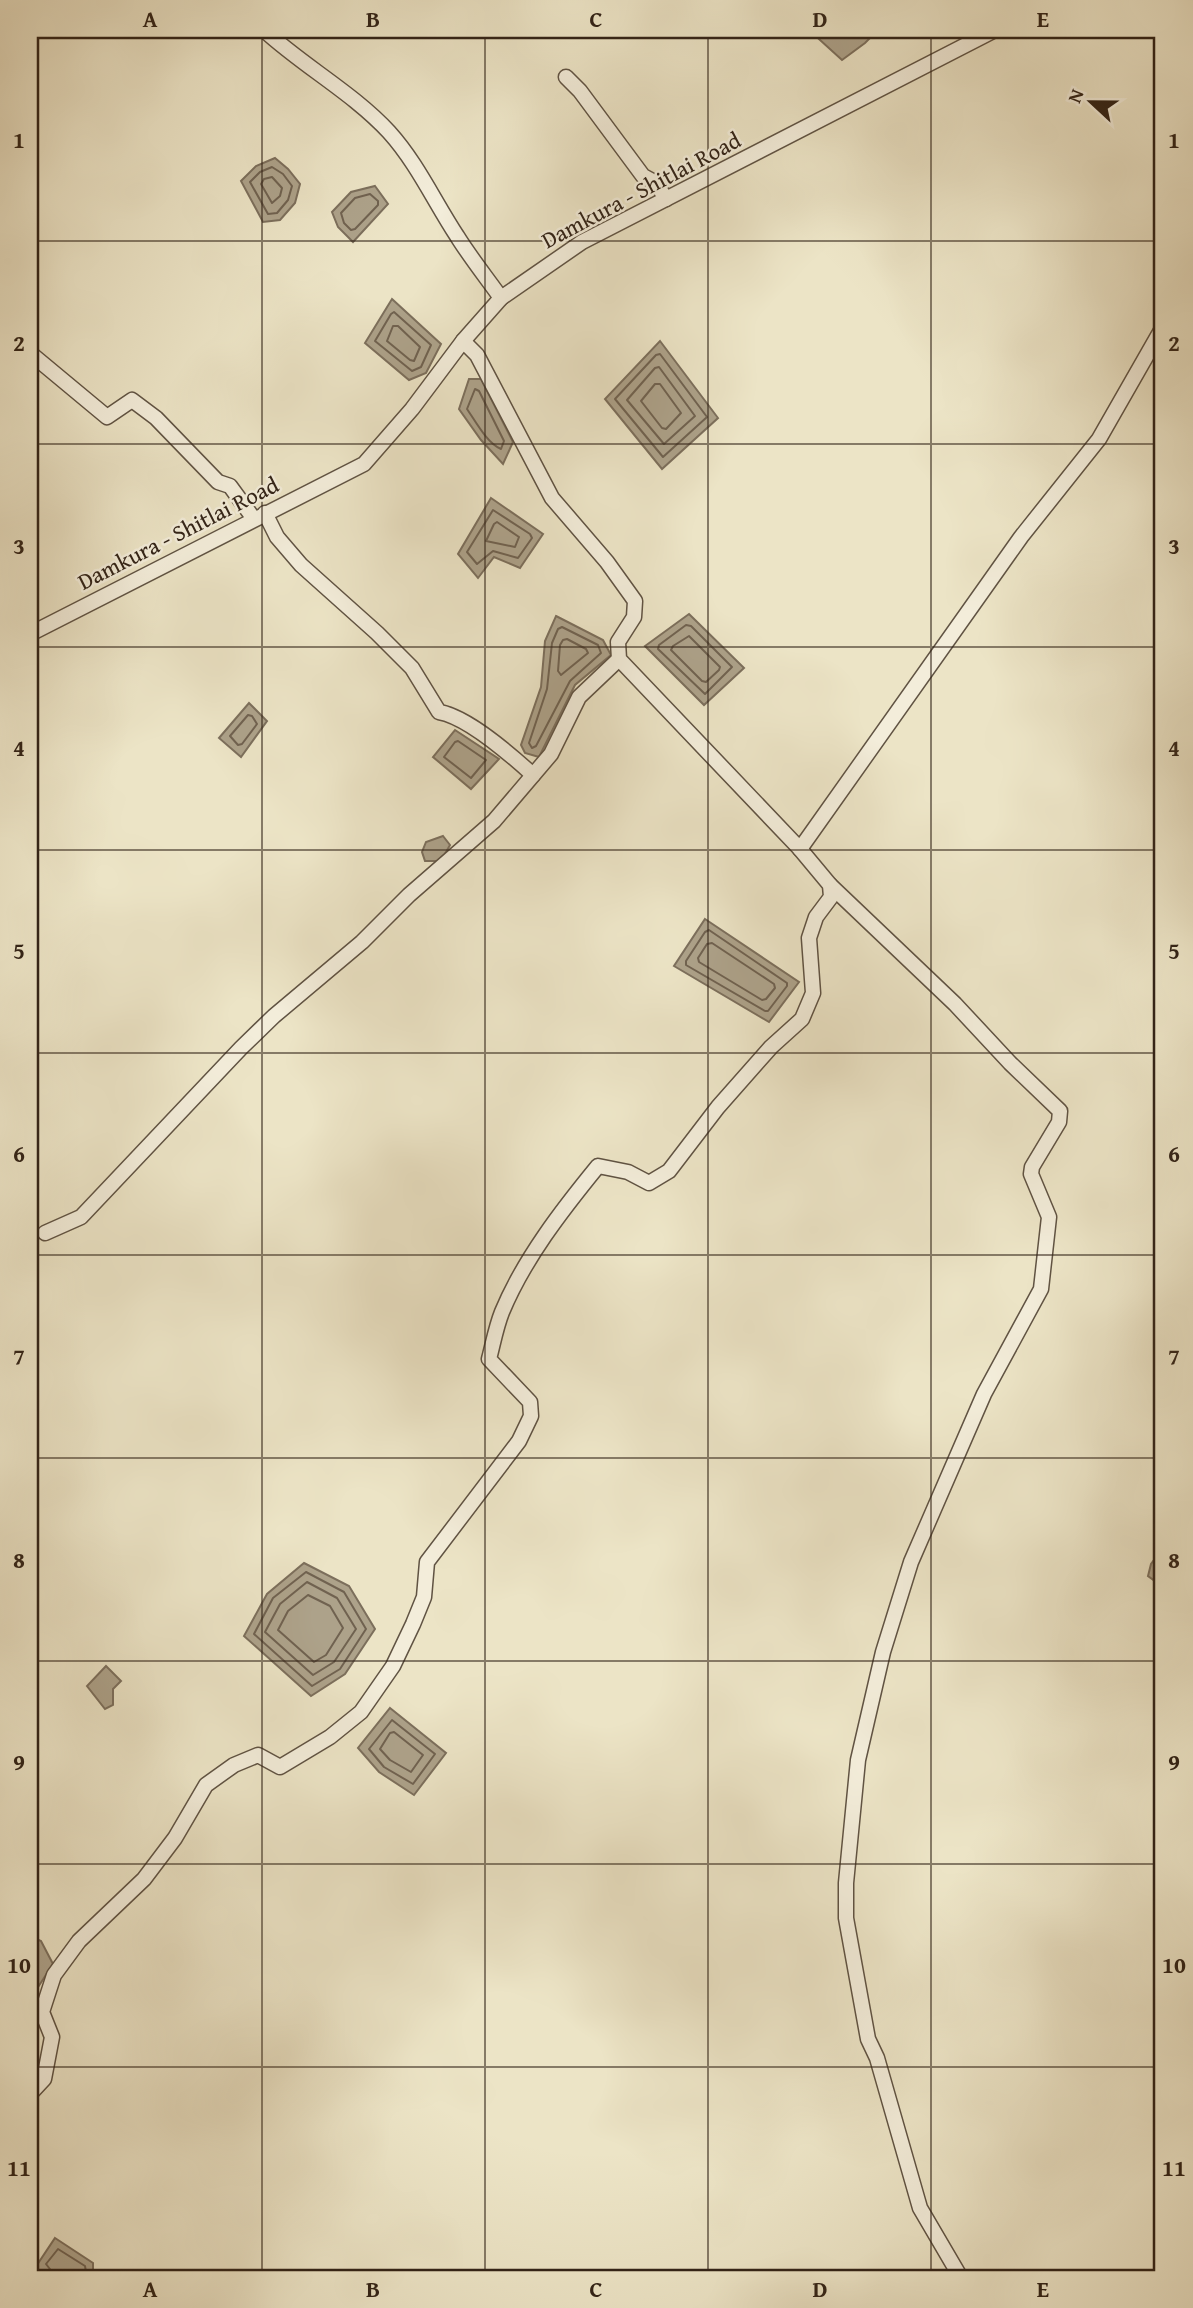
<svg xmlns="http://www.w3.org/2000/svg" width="1193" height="2308" viewBox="0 0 1193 2308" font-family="'Gentium Book Plus',serif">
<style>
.water{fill:#ada28a;stroke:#7c6f5c;stroke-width:2}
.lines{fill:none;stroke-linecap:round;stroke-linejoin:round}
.shore{stroke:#706250;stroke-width:2}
.minor-casing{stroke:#605343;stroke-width:17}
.minor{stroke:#f3edda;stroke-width:14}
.grid{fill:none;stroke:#322317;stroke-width:2;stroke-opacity:0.55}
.labels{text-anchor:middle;stroke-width:5;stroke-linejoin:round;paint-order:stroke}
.street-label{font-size:23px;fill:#322317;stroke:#f3edda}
.neatline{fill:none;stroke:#322317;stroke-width:2.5}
.grid-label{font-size:23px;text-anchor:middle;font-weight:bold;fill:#322317}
</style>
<rect width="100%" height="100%" fill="#ece4c6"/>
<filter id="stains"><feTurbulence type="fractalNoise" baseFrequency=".00286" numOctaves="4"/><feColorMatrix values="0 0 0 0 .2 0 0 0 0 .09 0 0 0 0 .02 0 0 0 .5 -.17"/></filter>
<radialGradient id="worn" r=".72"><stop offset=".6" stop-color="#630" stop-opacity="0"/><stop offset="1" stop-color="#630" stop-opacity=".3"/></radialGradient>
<g class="water">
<polygon points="809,30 878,30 865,43 842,60"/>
<polygon points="275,158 288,169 300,184 295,203 280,220 263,222 241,181 256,166"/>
<polygon points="375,186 388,204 353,242 338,227 332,212 351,192"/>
<polygon points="392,299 441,344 426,373 409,380 365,343"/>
<polygon points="660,341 718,418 662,469 605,399"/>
<polygon points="469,379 481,379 513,442 503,464 481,440 459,409"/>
<polygon points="491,498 543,534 520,568 494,557 478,578 458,554"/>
<polygon points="689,614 744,668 704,705 645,646"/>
<polygon points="556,616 603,640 611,655 575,685 539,757 525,753 521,745 541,687 545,641"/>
<polygon points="249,703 267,721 241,757 219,738"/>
<polygon points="455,730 499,759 471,789 433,757"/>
<polygon points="443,836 450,845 441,861 425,861 422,852 426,842"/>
<polygon points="705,919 799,982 769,1022 674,966"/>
<polygon points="1163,1548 1163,1587 1148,1576 1151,1564"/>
<polygon points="304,1563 349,1586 375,1629 345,1674 311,1696 244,1636 267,1594"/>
<polygon points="106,1666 121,1681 113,1689 113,1705 105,1709 87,1686"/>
<polygon points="390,1708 446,1753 414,1795 379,1772 358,1748"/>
<polygon points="30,1936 41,1941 53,1964 31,1998"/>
<polygon points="55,2238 93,2263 93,2278 51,2278 35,2268"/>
</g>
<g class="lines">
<g class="shore">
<polygon points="272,167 283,174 292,186 288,200 277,213 268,214 250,182 260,172"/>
<polygon points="272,177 282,188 280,196 272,203 261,184 264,179"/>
<polygon points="370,194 378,201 378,205 355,229 351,230 344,223 341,213 355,198"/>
<polygon points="394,312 431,345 421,367 412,371 375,341 391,314"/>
<polygon points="393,326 398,326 420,347 414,361 410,360 387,341"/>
<polygon points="660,354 707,417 663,457 615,399 656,355"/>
<polygon points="659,367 695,416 664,444 627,400 655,368"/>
<polygon points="655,384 660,384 681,413 666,429 662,428 641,401"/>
<path d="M 475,389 L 479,391 L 504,441 L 501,449 C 487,443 476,422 467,409 Z"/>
<polygon points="493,510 530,534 532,538 518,558 493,551 477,564 467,552"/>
<polygon points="497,522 519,537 515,547 486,541 494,524"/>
<polygon points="686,625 691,626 732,667 705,694 658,649 659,645"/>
<polygon points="562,627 598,645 601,653 570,681 536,746 532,748 529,743 547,689 552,643 558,629"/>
<polygon points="689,636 720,667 719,670 706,682 702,681 671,650 673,646"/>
<polygon points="567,639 586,649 588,653 561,675 558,671 560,645 563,640"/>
<polygon points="248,715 252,716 257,724 242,744 238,745 230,736"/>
<polygon points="458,741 486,760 471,778 444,757 455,742"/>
<polygon points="709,930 787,983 787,986 768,1011 765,1011 686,965 686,961 705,932"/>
<polygon points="712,943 774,984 775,988 766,999 762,1000 699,962 698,958 707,944"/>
<polygon points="306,1572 344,1592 366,1629 340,1669 312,1686 254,1634 273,1598"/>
<polygon points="307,1582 337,1598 356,1629 334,1662 313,1675 265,1632 280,1604"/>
<polygon points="308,1595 330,1606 343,1628 326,1655 314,1662 278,1630 288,1611"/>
<polygon points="392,1720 435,1754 413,1784 384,1767 369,1749"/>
<polygon points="394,1732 423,1755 411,1772 390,1760 380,1749 390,1733"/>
<polyline points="54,2278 53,2273 46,2264 58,2249 85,2266 87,2278"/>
</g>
<defs>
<g id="minor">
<path d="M 264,30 C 303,66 353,93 389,132 C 417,163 434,201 457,236 C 470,257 486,277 501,298"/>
<polyline points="566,77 580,91 643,176 656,183 666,199"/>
<polyline points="30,353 107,417 132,400 156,418 218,482 230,486 254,519"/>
<path d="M 265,513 L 277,537 L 301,565 L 377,633 L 412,668 L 439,712 C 468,717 511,755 533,775"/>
<polyline points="30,634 364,464 412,409 463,341 501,298 582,242 995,30"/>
<polyline points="800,849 1021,537 1099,439 1163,327"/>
<polyline points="830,885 955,1004 1010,1063 1060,1111 1059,1122 1032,1167 1031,1174 1049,1217 1041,1289 984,1394 911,1562 883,1652 858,1760 846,1883 846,1918 868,2039 877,2058 920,2208 961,2278"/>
<polyline points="45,1233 81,1217 241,1048 274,1016 362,942 409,895 494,821 551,754 579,697 619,659"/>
<path d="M 30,2094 L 44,2079 L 52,2037 L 42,2012 L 54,1975 L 79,1941 L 144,1879 L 175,1838 L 206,1785 L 234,1765 L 258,1755 L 280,1767 L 330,1737 L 361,1712 L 393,1666 L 413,1624 L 424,1597 L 427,1562 L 519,1441 L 531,1416 L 530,1402 L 489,1359 C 493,1344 496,1327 502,1312 C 524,1259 562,1210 598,1166 L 628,1172 L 649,1183 L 669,1171 L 718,1107 L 771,1047 L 802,1019 L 813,993 L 809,938 L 816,917 L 831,897 L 830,885 L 800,849 L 619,659 L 618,642 L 634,617 L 635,601 L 607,562 L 552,498 L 477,355 L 463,341"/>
</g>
</defs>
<use href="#minor" class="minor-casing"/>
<use href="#minor" class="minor"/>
</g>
<path class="grid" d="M 262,30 L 262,2278M 485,30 L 485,2278M 708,30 L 708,2278M 931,30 L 931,2278M 30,241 L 1163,241M 30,444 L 1163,444M 30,647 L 1163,647M 30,850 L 1163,850M 30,1053 L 1163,1053M 30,1255 L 1163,1255M 30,1458 L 1163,1458M 30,1661 L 1163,1661M 30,1864 L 1163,1864M 30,2067 L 1163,2067"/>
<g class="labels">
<g class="street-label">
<text transform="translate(641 190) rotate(-28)" y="8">Damkura - Shitlai Road</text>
<text transform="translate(178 533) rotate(-27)" y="8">Damkura - Shitlai Road</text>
</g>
</g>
<rect width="1193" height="2308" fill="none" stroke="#ece4c6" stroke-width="77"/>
<g transform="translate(1091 102) rotate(292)" stroke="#f3edda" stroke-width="5" paint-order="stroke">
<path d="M0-5L12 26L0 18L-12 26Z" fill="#322317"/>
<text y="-10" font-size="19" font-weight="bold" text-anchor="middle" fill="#322317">N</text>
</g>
<rect x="38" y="38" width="1116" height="2232" class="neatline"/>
<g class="grid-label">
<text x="150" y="27">A</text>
<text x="373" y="27">B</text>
<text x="596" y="27">C</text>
<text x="820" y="27">D</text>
<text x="1043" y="27">E</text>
<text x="19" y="148">1</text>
<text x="1174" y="148">1</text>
<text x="19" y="351">2</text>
<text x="1174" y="351">2</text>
<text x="19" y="554">3</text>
<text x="1174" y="554">3</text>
<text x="19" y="756">4</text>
<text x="1174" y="756">4</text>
<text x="19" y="959">5</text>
<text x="1174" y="959">5</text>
<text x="19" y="1162">6</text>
<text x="1174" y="1162">6</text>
<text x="19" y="1365">7</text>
<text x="1174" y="1365">7</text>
<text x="19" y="1568">8</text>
<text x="1174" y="1568">8</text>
<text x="19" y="1770">9</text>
<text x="1174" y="1770">9</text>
<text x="19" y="1973">10</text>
<text x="1174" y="1973">10</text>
<text x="19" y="2176">11</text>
<text x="1174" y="2176">11</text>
<text x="150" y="2297">A</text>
<text x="373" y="2297">B</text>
<text x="596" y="2297">C</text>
<text x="820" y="2297">D</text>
<text x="1043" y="2297">E</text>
</g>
<rect width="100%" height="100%" filter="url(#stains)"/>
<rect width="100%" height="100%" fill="url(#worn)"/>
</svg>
